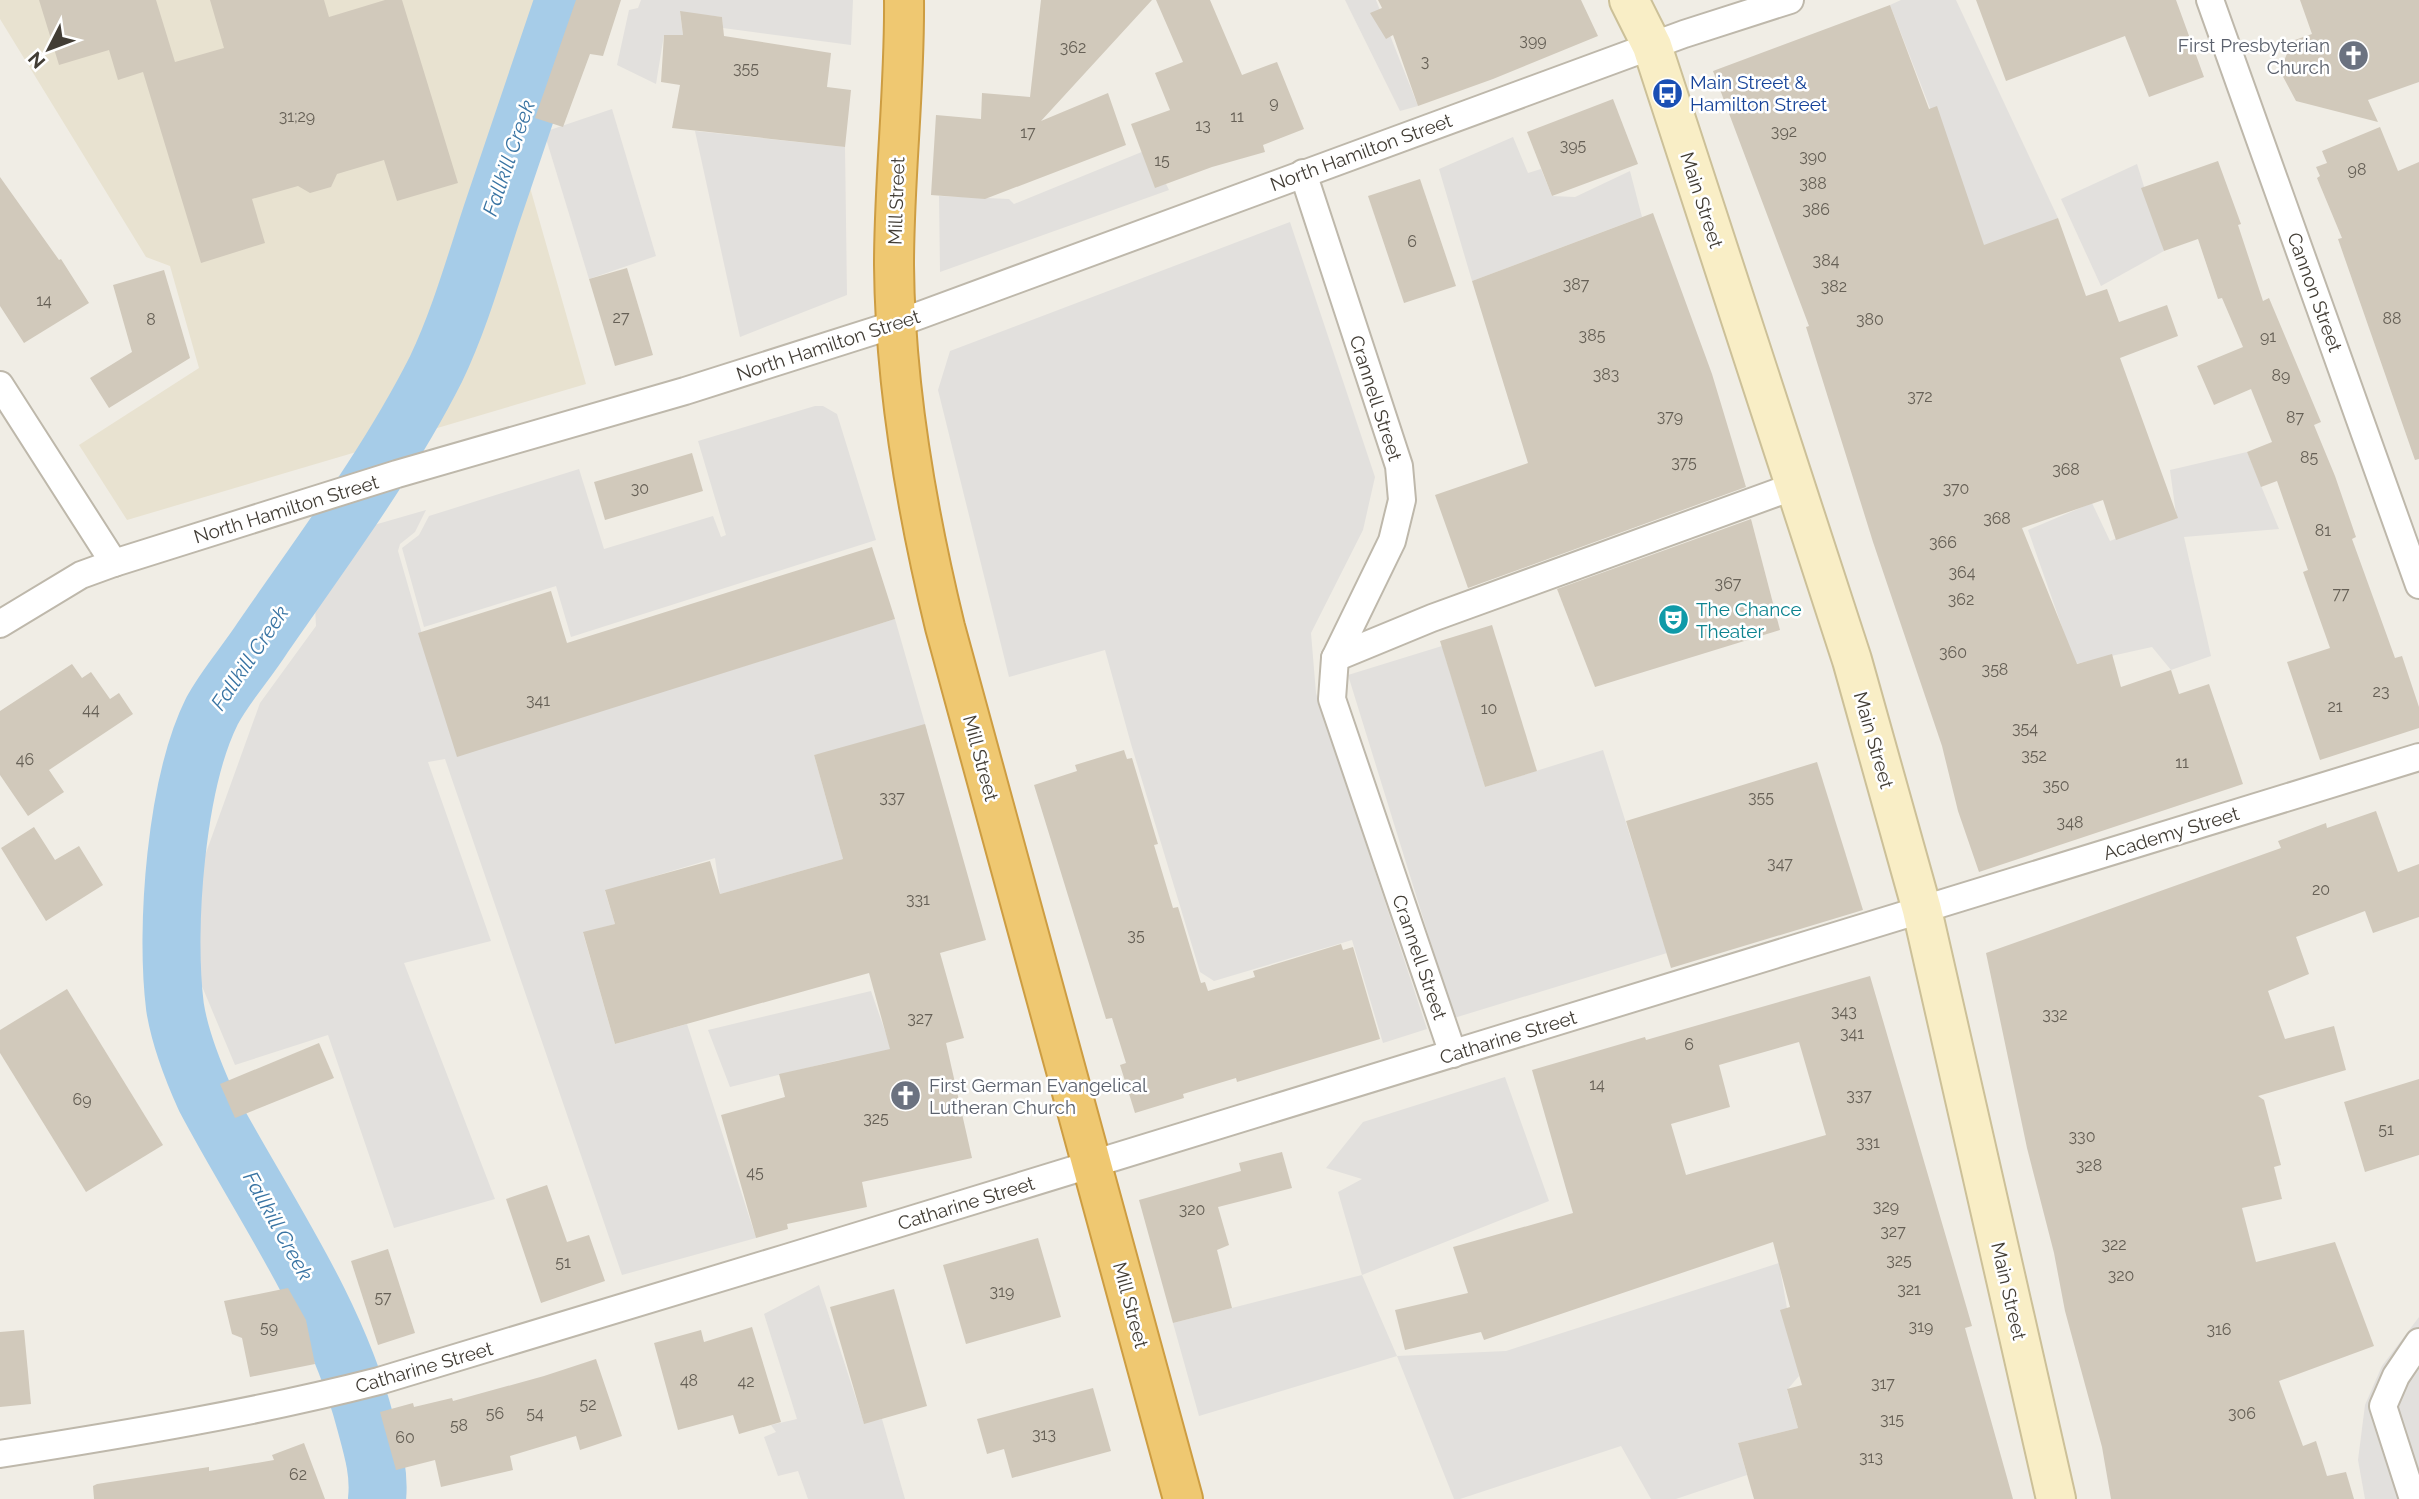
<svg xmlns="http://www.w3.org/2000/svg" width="2419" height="1499" viewBox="0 0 2419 1499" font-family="Raleway,sans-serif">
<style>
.education{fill:#e8e2d0}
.parking{fill:#e2e0dd}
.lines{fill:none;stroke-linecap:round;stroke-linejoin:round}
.river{stroke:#a6cce8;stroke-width:58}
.building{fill:#d1c9bb;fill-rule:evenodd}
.street-casing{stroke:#beb8ab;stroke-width:30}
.secondary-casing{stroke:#ccc098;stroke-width:42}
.highway-casing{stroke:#cd9d42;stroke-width:42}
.street{stroke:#fff;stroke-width:26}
.secondary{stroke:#f9eec6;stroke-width:38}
.highway{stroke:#efc871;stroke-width:38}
.labels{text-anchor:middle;stroke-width:5;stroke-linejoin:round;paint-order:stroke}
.number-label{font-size:16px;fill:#666056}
.worship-label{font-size:19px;fill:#5b616d;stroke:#fff;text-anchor:end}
.transit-label{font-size:19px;fill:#164399;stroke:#fff;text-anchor:start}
.street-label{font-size:19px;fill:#423d35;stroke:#fff}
.culture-label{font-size:19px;fill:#0d838f;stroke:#fff;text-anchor:start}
.water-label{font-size:21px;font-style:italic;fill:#3974a3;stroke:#fff}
</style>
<rect width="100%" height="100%" fill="#f0ede5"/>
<polygon class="education" points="0,0 551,0 505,138 523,163 586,384 127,520 79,445 199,368 170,266 146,257 0,19"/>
<g class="parking">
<polygon points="641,0 853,0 851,45 723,28 722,17 680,12 683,35 664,35 656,84 617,65 629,10 638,8"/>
<polygon points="1345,0 1376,0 1418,106 1400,111"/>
<polygon points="1901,0 1956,0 2058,218 1985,250 1890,5"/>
<polygon points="612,109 656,256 589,279 544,132"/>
<polygon points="695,131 845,147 847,295 740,337"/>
<polygon points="1513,137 1528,173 1541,169 1552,196 1575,197 1630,171 1642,217 1472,281 1439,169"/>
<polygon points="1149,149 1169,190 940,272 939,196 1009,199 1014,204"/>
<polygon points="2137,164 2164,251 2101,286 2061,199"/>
<polygon points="1290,222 1375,477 1363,530 1311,633 1316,693 1427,1029 1383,1043 1352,940 1214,981 1200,972 1131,744 1105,650 1009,677 938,390 950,351"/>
<polygon points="815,406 823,406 837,414 876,540 571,637 556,586 424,627 402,548 419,535 429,516 579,469 604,549 713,516 721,537 726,535 698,441"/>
<polygon points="2247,452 2279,529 2184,537 2211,656 2171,670 2152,647 2075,664 2028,530 2092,503 2110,541 2176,514 2170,470"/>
<polygon points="426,510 415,532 400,544 398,551 457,755 895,619 927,731 814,755 843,859 720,894 715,858 605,891 615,924 583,933 615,1044 687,1024 756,1238 622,1275 445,759 428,762 491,941 404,963 495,1199 394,1228 328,1035 235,1065 199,979 198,875 260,703 316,626 315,607 320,591 367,527"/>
<polygon points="1442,646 1485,787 1603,750 1667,953 1454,1018 1348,675"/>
<polygon points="871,991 895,1060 839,1060 730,1087 708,1030"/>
<polygon points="1505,1077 1549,1201 1362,1275 1397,1356 1506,1351 1779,1263 1799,1376 1787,1390 1798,1428 1738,1443 1747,1475 1676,1499 1651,1499 1621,1446 1460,1499 1454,1499 1397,1356 1199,1416 1173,1323 1362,1275 1338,1192 1362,1179 1326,1168 1363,1122"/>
<polygon points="819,1285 864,1423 882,1419 905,1499 808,1499 798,1471 778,1476 764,1437 776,1432 771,1425 797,1419 764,1314"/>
<polygon points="2419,1317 2419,1499 2365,1499 2358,1460 2365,1405 2382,1366"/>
</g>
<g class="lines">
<path class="river" d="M 377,1499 C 380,1472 372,1447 365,1421 C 334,1304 261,1204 205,1098 C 192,1069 180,1039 175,1007 C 165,928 176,783 212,711 C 226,685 247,662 263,637 C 323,550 388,464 436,369 C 459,321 474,268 491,216 C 515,144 539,72 564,0"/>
</g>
<g class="building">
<polygon points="39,0 156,0 175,62 224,48 210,0 324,0 329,17 385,0 402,0 458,183 397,201 384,160 337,174 331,187 310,193 298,186 252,199 265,243 201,263 143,72 118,80 109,50 59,65"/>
<polygon points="576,0 621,0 603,56 590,54 563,127 535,118"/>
<polygon points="1041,0 1152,0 1041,121 1108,93 1126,145 985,199 931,195 936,115 981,119 982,93 1030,97"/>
<polygon points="1156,0 1210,0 1242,75 1277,62 1304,129 1263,145 1265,152 1212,167 1155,188 1131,124 1170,110 1155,73 1183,62"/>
<polygon points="1378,0 1581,0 1598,36 1493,79 1418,106 1393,35 1386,39 1370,13 1382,8"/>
<polygon points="1976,0 2176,0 2204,77 2149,97 2125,36 2006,81"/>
<polygon points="2300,0 2419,0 2419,82 2368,100 2378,122 2296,101 2280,71 2292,41 2312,34"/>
<polygon points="1890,5 1929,109 1937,106 1984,245 2058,218 2086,296 2107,289 2119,322 2167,305 2178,336 2120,358 2178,518 2116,540 2103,500 2022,528 2077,664 2112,654 2121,687 2171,670 2179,694 2209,684 2243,784 1979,872 1958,811 1942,746 1873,542 1806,327 1809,326 1713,71"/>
<polygon points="680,11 722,17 724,36 831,53 827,87 851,90 845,147 672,128 680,85 661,82 664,35 683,35"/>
<polygon points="1613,99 1638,164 1552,196 1527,132"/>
<polygon points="2380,127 2398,171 2419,162 2419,459 2415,460 2338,239 2342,238 2317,178 2320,176 2316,167 2327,163 2322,151"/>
<polygon points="2218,161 2241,224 2238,225 2263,301 2269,298 2321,422 2314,425 2335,476 2356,537 2352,539 2395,658 2402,656 2419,707 2419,728 2320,760 2287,662 2330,648 2303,572 2308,570 2277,481 2261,487 2247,452 2272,442 2251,389 2214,405 2197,366 2243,347 2222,298 2218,299 2198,239 2164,251 2141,188"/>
<polygon points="0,177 59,260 61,259 89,303 24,343 0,306"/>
<polygon points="1420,179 1456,286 1404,303 1368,196"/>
<polygon points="1653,213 1712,374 1746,487 1468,588 1435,495 1528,463 1472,281"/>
<polygon points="627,268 653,355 615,366 589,279"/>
<polygon points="164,270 190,358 109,408 90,378 132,352 113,285"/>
<polygon points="692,453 703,491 605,520 594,482"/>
<polygon points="1751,519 1780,630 1595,687 1557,589"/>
<polygon points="872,547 895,619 457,757 418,633 551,591 567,643"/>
<polygon points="1492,625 1537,771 1485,787 1440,641"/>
<polygon points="72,664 82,678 91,672 110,699 119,693 133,714 49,770 64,792 28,816 0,775 0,711"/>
<polygon points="925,724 986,940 940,953 964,1038 946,1043 972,1158 862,1182 867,1207 787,1224 788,1229 756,1238 721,1115 785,1097 779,1074 890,1049 869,973 615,1044 583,932 615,924 605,890 710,861 720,894 843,859 814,755"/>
<polygon points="1124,750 1127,759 1132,758 1158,844 1154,845 1173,908 1178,907 1201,983 1205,982 1208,991 1255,977 1253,971 1341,944 1343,950 1353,947 1380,1039 1237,1082 1236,1078 1183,1094 1184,1098 1135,1113 1120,1065 1126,1063 1112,1018 1106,1019 1034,785 1077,771 1075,765"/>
<polygon points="1817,762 1863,910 1671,968 1626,821"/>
<polygon points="2376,811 2398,872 2419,864 2419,917 2373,933 2365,911 2296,937 2309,974 2268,991 2285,1039 2334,1026 2346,1070 2258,1096 2264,1100 2281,1165 2274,1167 2282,1199 2242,1208 2256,1262 2335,1242 2374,1346 2279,1381 2303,1446 2316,1441 2327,1476 2346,1472 2354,1499 2111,1499 2102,1447 2065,1311 2054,1253 2027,1148 1986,953 2281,848 2278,841 2326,823 2327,828"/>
<polygon points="34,827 55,860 79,846 103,885 46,921 1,848"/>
<path d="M 1870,976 L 1972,1326 L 1965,1328 L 2013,1499 L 1754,1499 L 1738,1443 L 1798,1428 L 1787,1389 L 1802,1385 L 1780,1310 L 1790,1307 L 1773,1242 L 1484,1340 L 1481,1332 L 1405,1350 L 1395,1310 L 1468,1293 L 1453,1247 L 1573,1213 L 1532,1070 L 1645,1037 L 1646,1040 ZM 1799,1042 L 1826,1135 L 1686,1175 L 1671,1124 L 1730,1107 L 1719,1065 Z"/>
<polygon points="67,989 163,1145 86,1192 0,1053 0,1030"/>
<polygon points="319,1043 334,1078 235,1118 220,1084"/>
<polygon points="2419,1079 2419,1155 2365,1172 2344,1102"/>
<polygon points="1282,1152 1292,1188 1218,1207 1229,1245 1217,1250 1232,1308 1173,1323 1139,1200 1241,1171 1239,1163"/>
<polygon points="547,1185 567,1242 589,1235 605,1281 541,1303 506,1199"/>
<polygon points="1038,1238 1061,1317 966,1344 943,1265"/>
<polygon points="388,1249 415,1333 378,1345 351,1261"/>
<polygon points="288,1288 306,1320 315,1364 250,1377 242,1338 232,1334 224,1301"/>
<polygon points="894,1289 927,1406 864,1424 830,1307"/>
<polygon points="752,1327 781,1422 739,1434 733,1415 678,1430 654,1343 701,1330 704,1342"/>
<polygon points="24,1330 31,1404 0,1407 0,1332"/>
<polygon points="596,1359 622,1436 580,1450 576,1436 510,1456 513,1470 441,1487 435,1460 396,1470 380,1412 413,1403 414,1407 452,1398 453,1401 544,1376"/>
<polygon points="1093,1388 1111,1451 1012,1478 1004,1449 987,1454 977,1419"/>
<polygon points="304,1443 325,1499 94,1499 93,1486 97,1484 209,1467 209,1471 274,1460 272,1455"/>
</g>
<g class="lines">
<defs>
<g id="street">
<polyline points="2210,0 2419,585"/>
<polyline points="1303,173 1399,466 1402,500 1392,541 1335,658 1332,699 1453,1054"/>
<polyline points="0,385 114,563"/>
<polyline points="0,624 81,575 114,563 397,474 685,391 896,324 1684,34 1790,0"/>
<polyline points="1335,658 1432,618 1795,486"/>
<path d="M 0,1454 C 127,1434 254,1413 379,1381 L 786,1258 L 2419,757"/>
<polyline points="2413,1499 2383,1406 2396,1376 2419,1342"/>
</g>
<polyline id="secondary" points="1629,0 1652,46 1852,660 1922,910 2056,1499"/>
<path id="highway" d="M 904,0 C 905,88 894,177 894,265 C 895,387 916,508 945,627 L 1183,1499"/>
</defs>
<use href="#street" class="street-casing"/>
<use href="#secondary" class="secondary-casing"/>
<use href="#highway" class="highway-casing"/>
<use href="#street" class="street"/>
<use href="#secondary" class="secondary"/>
<use href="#highway" class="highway"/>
</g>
<defs>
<symbol id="church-disc" viewBox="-11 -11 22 22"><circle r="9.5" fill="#6b7280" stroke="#fff"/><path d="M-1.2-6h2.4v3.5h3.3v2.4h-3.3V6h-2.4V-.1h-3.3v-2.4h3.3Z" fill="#fff"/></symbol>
<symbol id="bus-disc" viewBox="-11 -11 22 22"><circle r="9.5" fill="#1a4fb4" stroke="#fff"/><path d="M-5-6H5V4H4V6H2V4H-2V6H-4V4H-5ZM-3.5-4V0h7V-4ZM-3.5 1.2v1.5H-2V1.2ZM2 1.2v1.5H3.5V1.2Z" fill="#fff"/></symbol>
<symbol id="theatre-disc" viewBox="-11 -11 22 22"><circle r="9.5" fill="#0f9aa8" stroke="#fff"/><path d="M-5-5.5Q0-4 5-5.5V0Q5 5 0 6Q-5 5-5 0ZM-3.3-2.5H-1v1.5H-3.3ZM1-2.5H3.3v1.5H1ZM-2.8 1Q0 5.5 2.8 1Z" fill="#fff"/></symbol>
</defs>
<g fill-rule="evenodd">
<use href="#church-disc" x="2336" y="38" width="35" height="35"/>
<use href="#bus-disc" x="1650" y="76" width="35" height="35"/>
<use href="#theatre-disc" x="1656" y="602" width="35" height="35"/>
<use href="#church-disc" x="888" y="1078" width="35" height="35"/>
</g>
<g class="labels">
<g class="number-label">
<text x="1533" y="46">399</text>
<text x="1073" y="53">362</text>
<text x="1425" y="67">3</text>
<text x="746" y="74">355</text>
<text x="1274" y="108">9</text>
<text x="297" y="122">31;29</text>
<text x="1237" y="122">11</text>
<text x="1203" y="131">13</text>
<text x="1784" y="137">392</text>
<text x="1028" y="138">17</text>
<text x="1573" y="151">395</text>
<text x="1813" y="162">390</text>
<text x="1162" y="166">15</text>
<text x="2357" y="175">98</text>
<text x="1813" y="189">388</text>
<text x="1816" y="215">386</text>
<text x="1412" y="247">6</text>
<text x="1826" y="266">384</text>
<text x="1576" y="290">387</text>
<text x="1834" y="292">382</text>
<text x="44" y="306">14</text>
<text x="621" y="323">27</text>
<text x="2392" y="324">88</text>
<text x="151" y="325">8</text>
<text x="1870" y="325">380</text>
<text x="1592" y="341">385</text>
<text x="2268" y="342">91</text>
<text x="1606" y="380">383</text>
<text x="2281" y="381">89</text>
<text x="1920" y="402">372</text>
<text x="1670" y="422">379</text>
<text x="2295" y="423">87</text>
<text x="2309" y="463">85</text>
<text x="1684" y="468">375</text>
<text x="2066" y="475">368</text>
<text x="640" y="494">30</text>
<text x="1956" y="494">370</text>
<text x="1997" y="524">368</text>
<text x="2323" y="536">81</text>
<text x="1943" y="548">366</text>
<text x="1962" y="578">364</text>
<text x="1728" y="589">367</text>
<text x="2341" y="599">77</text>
<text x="1961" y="605">362</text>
<text x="1953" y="658">360</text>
<text x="1995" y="675">358</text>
<text x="2381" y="697">23</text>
<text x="538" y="706">341</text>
<text x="2335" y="712">21</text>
<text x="1489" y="714">10</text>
<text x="91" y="715">44</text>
<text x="2025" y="734">354</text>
<text x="2034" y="761">352</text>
<text x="25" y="765">46</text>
<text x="2182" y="768">11</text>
<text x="2056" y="791">350</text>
<text x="892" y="803">337</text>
<text x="1761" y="803">355</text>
<text x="2070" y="828">348</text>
<text x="1780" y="869">347</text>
<text x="2321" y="895">20</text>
<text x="918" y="905">331</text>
<text x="1136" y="941">35</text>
<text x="1844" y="1017">343</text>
<text x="2055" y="1020">332</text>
<text x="920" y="1024">327</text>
<text x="1852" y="1039">341</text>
<text x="1689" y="1050">6</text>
<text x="1597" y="1090">14</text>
<text x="1859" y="1101">337</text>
<text x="82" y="1105">69</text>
<text x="876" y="1124">325</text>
<text x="2386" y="1135">51</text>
<text x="2082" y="1142">330</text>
<text x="1868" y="1148">331</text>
<text x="2089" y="1171">328</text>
<text x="755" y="1178">45</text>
<text x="1886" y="1212">329</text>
<text x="1192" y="1215">320</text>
<text x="1893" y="1237">327</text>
<text x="2114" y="1250">322</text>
<text x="1899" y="1266">325</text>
<text x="563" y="1268">51</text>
<text x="2121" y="1281">320</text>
<text x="1909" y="1295">321</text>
<text x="1002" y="1297">319</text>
<text x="383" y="1303">57</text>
<text x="1921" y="1332">319</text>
<text x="269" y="1333">59</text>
<text x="2219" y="1335">316</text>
<text x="689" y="1386">48</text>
<text x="746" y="1387">42</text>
<text x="1883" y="1389">317</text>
<text x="588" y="1410">52</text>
<text x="495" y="1419">56</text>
<text x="535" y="1419">54</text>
<text x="2242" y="1419">306</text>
<text x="1892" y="1425">315</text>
<text x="459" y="1431">58</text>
<text x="1044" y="1440">313</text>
<text x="405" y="1443">60</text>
<text x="1871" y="1463">313</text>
<text x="298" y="1480">62</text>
</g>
<g class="worship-label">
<text x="2330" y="52">First Presbyterian<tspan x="2330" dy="22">Church</tspan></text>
<text x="929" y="1092" text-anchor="start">First German Evangelical<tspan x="929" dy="22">Lutheran Church</tspan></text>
</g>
<g class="transit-label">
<text x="1690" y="89">Main Street &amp;<tspan x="1690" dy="22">Hamilton Street</tspan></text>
</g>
<g class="street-label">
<text transform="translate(1361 152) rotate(-20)" y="7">North Hamilton Street</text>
<text transform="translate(1702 200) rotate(72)" y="7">Main Street</text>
<text transform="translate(896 201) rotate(-88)" y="7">Mill Street</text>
<text transform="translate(2315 292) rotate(70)" y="7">Cannon Street</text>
<text transform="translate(828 345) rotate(-18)" y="7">North Hamilton Street</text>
<text transform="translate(1376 398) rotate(72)" y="7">Crannell Street</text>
<text transform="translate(286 509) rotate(-17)" y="7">North Hamilton Street</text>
<text transform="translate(1874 740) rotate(74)" y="7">Main Street</text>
<text transform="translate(981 758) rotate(75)" y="7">Mill Street</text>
<text transform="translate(2171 833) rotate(-17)" y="7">Academy Street</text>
<text transform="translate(1420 957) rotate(71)" y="7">Crannell Street</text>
<text transform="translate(1508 1037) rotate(-17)" y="7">Catharine Street</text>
<text transform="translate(966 1203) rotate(-17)" y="7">Catharine Street</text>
<text transform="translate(2009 1291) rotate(77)" y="7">Main Street</text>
<text transform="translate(1131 1305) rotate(75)" y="7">Mill Street</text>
<text transform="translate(424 1367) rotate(-16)" y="7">Catharine Street</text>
</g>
<g class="culture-label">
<text x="1696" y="616">The Chance<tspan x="1696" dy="22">Theater</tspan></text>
</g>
<g class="water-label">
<text transform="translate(509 158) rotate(-71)" y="7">Fallkill Creek</text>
<text transform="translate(250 658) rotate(-56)" y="7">Fallkill Creek</text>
<text transform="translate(278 1226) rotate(61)" y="7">Fallkill Creek</text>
</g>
</g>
<g transform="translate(49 49) rotate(228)" stroke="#ffffff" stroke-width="5" paint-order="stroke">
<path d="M0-5L12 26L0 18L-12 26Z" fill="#423d35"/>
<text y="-10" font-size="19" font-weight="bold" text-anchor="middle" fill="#423d35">N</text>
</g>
</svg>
